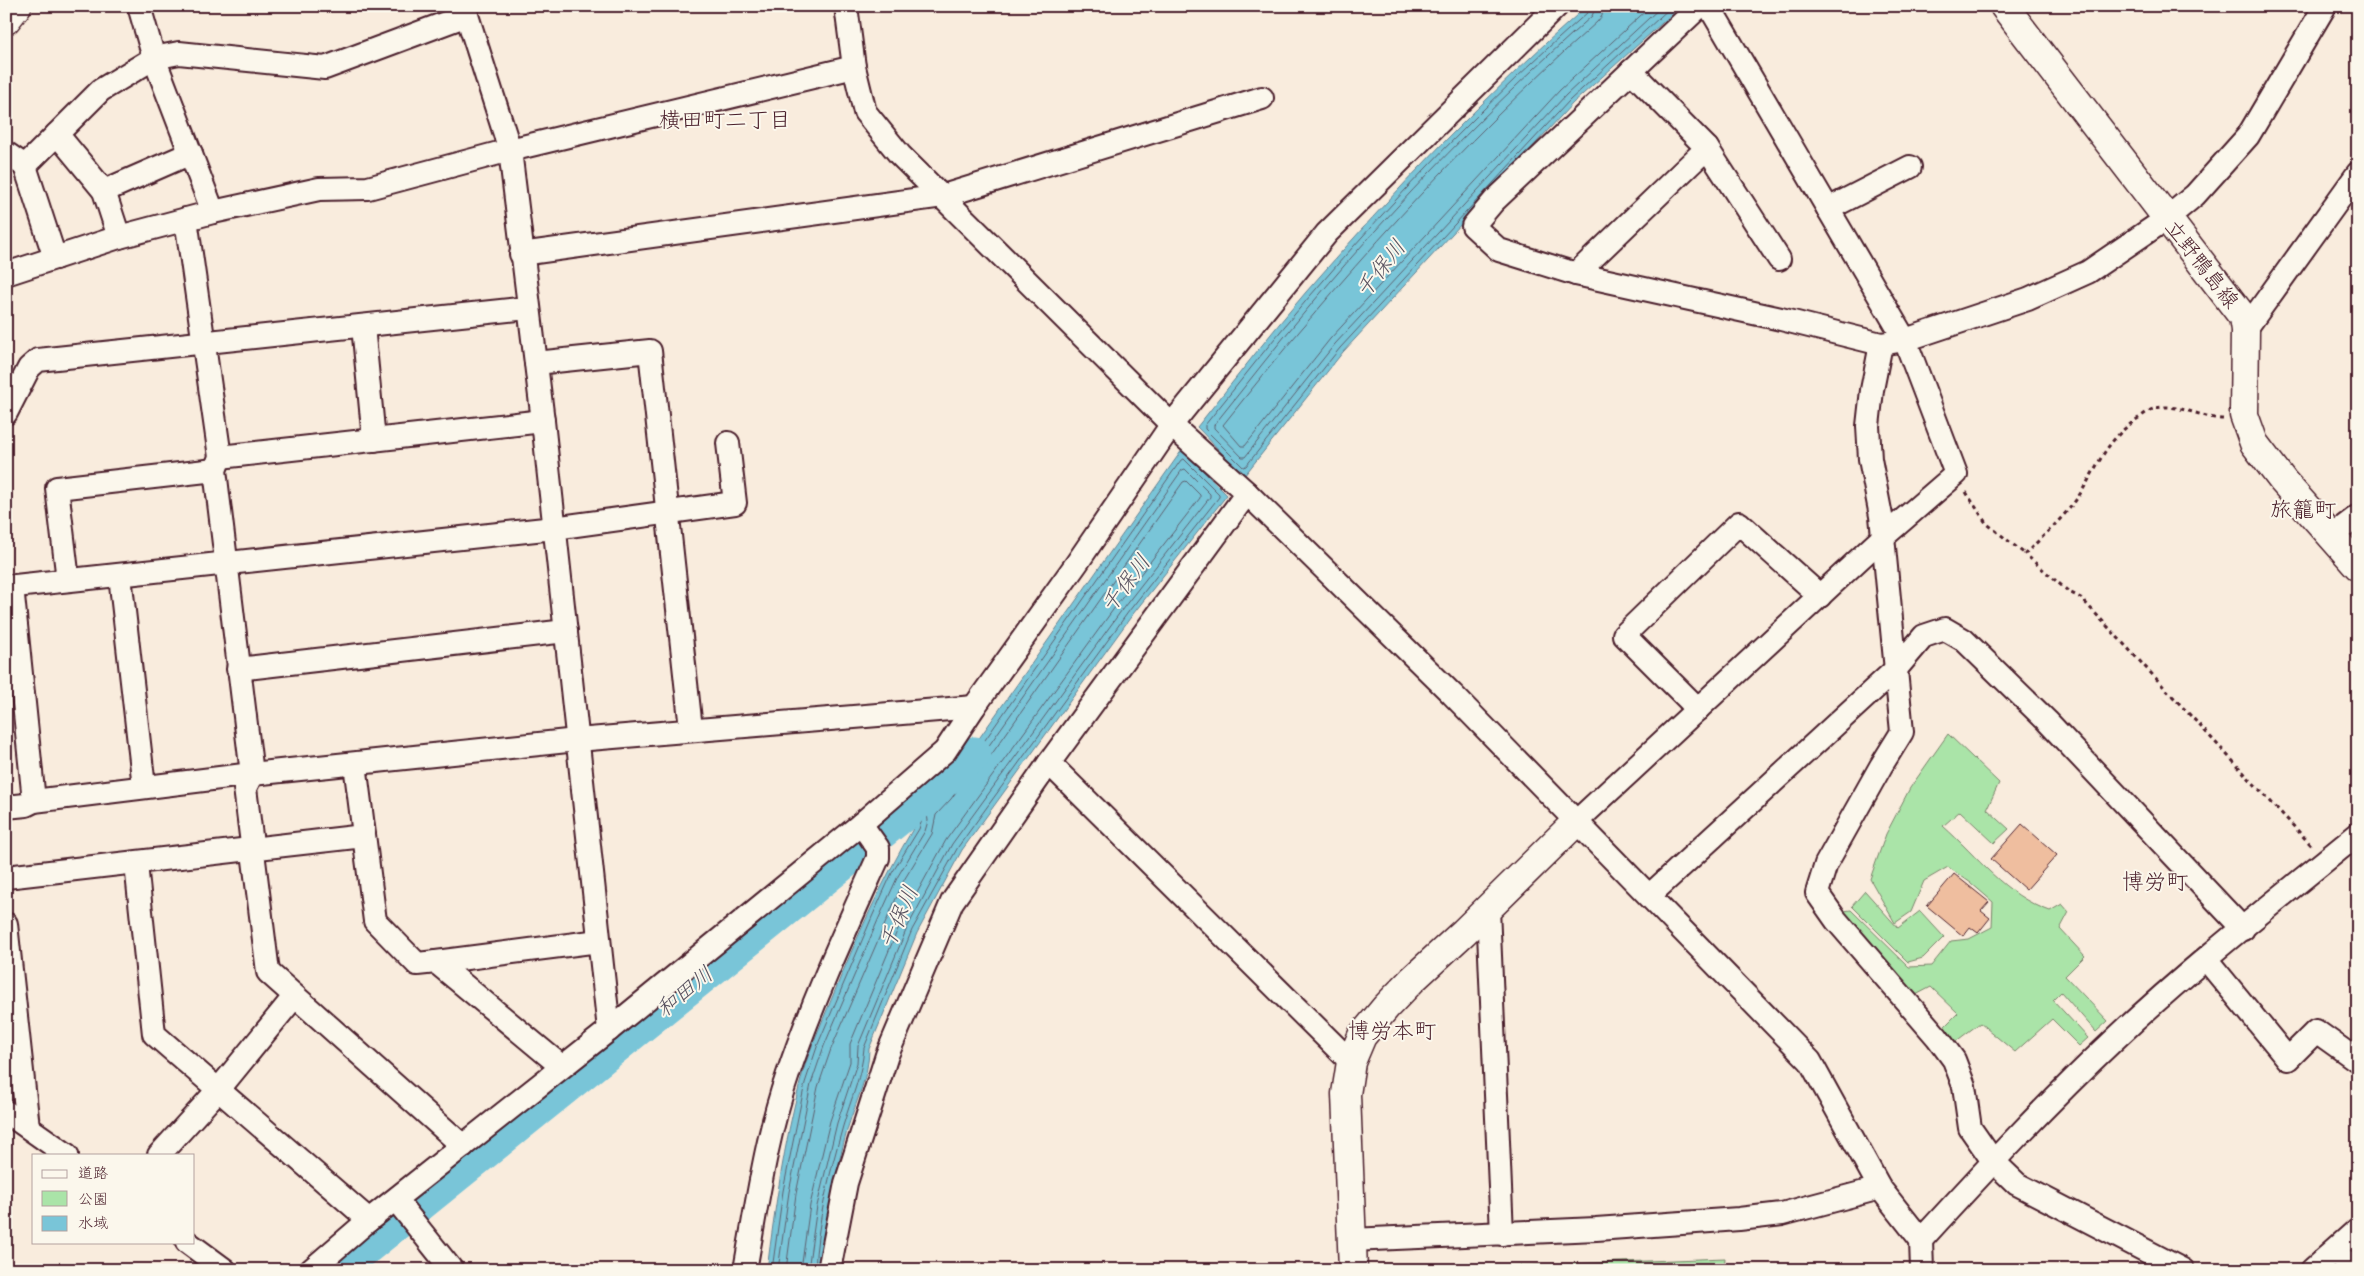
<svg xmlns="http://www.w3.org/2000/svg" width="2364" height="1276" viewBox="0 0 2364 1276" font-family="Caveat,'Klee One',sans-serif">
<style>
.green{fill:#aae4a8;stroke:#7a826a}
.water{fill:#79c5d8;stroke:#668393}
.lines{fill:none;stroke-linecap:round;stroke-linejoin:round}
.shore{stroke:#5d6170;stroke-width:1}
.river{stroke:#79c5d8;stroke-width:35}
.building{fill:#efbe9f;stroke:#4a1f2b}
.minor-casing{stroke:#4a1f2b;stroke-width:26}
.tertiary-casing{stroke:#4a1f2b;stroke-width:31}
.secondary-casing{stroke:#4a1f2b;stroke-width:31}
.path{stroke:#4a1f2b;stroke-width:3;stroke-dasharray:4 4;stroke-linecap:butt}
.minor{stroke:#fbf7ec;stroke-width:22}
.tertiary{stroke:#fbf7ec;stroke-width:28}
.secondary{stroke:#fbf7ec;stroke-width:28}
.labels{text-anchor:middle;stroke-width:4;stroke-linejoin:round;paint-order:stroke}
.street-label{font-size:21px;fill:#4a1f2b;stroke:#fbf7ec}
.neighbourhood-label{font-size:22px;fill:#4a1f2b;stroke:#fbf7ec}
.water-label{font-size:22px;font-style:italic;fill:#58515f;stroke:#fbf7ec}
</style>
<rect width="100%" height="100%" fill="#f9ecdd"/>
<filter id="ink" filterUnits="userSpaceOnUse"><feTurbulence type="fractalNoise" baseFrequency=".02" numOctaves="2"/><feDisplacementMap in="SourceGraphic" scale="10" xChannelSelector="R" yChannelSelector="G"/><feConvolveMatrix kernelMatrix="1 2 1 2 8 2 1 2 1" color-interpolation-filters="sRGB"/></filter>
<g filter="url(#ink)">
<g class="green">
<path d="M 1948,734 L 1999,783 L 1987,809 L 2009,829 L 1994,843 L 1960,811 L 1943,826 C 1978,857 2004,895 2050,911 L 2062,904 L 2069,912 L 2060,929 L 2085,956 L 2065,976 L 2108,1021 L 2096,1032 L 2061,992 L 2053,1000 L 2088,1038 L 2079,1046 L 2052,1019 L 2015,1052 L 1980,1023 L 1955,1042 L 1940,1031 L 1958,1013 L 1931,987 L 1912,997 L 1842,921 L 1843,911 L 1851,910 L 1909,967 L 1931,966 L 1951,941 L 1969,939 L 1992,927 L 1993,902 L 1971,883 L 1948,867 L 1924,881 L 1911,912 L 1895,923 L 1870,879 L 1886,834 L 1910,788 Z"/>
<polygon points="1865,891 1898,928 1920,911 1944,937 1923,958 1908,962 1852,906"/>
<polygon points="1725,1258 1724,1270 1413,1270"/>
</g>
<g class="water">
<path d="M 1587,6 L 1681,6 L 1573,103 L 1343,352 L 1244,476 L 1197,427 C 1233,382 1268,336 1306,292 C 1393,192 1487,94 1587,6 Z"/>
<path d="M 1182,450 L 1227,495 L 1133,614 L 962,850 L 917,933 L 869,1049 C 869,1076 856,1101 848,1127 C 835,1174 826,1221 819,1270 L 767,1270 C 775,1207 784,1144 800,1083 C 807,1054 821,1025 832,998 C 856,939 882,881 914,827 L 917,820 L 913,812 L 936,787 L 966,746 L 973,747 Z"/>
</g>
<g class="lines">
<g class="shore">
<path d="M 1590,6 L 1588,12 C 1489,99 1396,196 1310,296 C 1274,338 1240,382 1205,425 L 1205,429 L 1243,467 L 1246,466 L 1340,348 L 1570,100 L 1672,6"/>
<path d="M 1596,6 L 1592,16 C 1494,103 1398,201 1314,301 C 1279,342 1247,384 1214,425 L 1214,428 L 1242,457 L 1245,457 L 1335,344 L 1566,95 L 1662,6"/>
<path d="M 1603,6 L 1602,16 L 1597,22 C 1460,144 1337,281 1223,425 L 1241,446 L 1245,446 L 1330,339 L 1560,90 L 1651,6"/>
<path d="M 772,1270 L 783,1191 L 805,1083 L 818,1044 L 872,917 L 892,873 L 919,829 L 922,820 L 920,812 L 940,790 L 968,753 L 978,750 L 1181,460 L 1184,459 L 1219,494 L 1219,497 L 1129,611 L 958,847 L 912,930 L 864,1048 C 862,1075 851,1099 843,1126 C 830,1172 817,1222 815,1270"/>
<polyline points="778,1270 789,1192 811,1084 824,1046 878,920 898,876 925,831 928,821 927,813 945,794 970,759 983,754 1182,470 1185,469 1210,494 1210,497 1124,607 952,844 907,928 858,1046 857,1063 837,1123 817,1206 808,1270"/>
<polyline points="786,1270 796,1194 818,1087 831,1049 904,880 932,834 936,815 951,799 974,767 989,758 1183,482 1186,481 1200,495 1200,498 1118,603 946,840 900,924 850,1044 850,1062 830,1121 810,1205 801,1270"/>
</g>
<polyline class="river" points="338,1270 916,804 974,754"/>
</g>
<g class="building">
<polygon points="2022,824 2057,855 2026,890 1991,859"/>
<polygon points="1954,874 1989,902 1981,911 1990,918 1978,933 1970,927 1963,936 1927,906"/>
</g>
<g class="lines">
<defs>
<g id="minor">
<polyline points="139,6 154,58 213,212"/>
<polyline points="464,6 510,150 543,421 609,1030"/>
<polyline points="846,6 854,67 865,112 900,155 1180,433 1247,493 1452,694 1810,1061 1880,1188 1921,1240 1922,1270"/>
<polyline points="1700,6 1494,201 1473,226 1499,250 1576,274 1707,148"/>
<polyline points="1631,71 1707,148 1779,259"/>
<polyline points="57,134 104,191 119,237"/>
<polyline points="6,153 25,166 101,90 154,58 179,53 325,68 467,15"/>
<polyline points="25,166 55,258"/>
<polyline points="104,191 191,153"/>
<polyline points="1828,209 1910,167"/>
<polyline points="186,219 220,457 215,470 252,774 245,788 268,972 463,1146"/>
<polyline points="521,254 943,196 1262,98"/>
<polyline points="6,274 119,237 213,212 319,189 368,188 510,150 854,67"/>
<polyline points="1576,274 1781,319 1881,344"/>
<polyline points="363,326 374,440"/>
<polyline points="2245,330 2358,173"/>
<polyline points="536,363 650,351 691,729"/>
<polyline points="6,413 29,368 38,360 528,308"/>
<polyline points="220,457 543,421"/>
<polyline points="2330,537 2358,516"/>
<polyline points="120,576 144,787"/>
<polyline points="68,580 57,488 215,470"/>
<polyline points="12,586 34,801"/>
<polyline points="6,587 554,528 735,503 728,443"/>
<polyline points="238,669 566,631"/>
<polyline points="1698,709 1624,635 1739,523 1820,596"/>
<polyline points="1049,763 1351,1062"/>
<polyline points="355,764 375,921 417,964 436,962 561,1066"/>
<polyline points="6,807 26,805 34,801 252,774 577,740 974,707"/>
<polyline points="1577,821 1882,538 1956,474 1905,340 1709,6"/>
<polyline points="136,864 154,1034 369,1220"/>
<polyline points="6,877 364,836"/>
<polyline points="1650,895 1896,669 1924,636 1945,629 1964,640 2047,721 2243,929"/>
<polyline points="1488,909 1502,1234"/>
<polyline points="6,924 28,1127"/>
<polyline points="2206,959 2288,1059 2316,1031 2358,1061"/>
<polyline points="436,962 599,941"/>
<polyline points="6,1112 67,1155"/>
<polyline points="159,1155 219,1089 294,997"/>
<polyline points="396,1200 452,1270"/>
<polyline points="1351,1240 1596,1229 1739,1219 1782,1214 1880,1188"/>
<path d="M 1921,1240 C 1984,1171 2047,1103 2115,1039 C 2192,966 2276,901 2358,834"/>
<polyline points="187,1242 225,1270"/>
<polyline points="2333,1252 2358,1270"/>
<polyline points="311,1270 369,1220 609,1030 861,824 945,751 974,707 1077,563 1172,424 1327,233 1557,6"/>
<path d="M 745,1270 C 757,1204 766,1137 788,1074 C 813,1000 846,929 878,858 L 878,848 L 861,824"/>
<polyline points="829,1270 846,1183 887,1055 952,902 1049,763 1247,493"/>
<polyline points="2183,1270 2017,1184 1993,1161 1970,1128 1964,1086 1954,1060 1937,1037 1836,920 1817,893 1826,864 1881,766 1902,732 1881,516 1870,459 1868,426 1872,390 1881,344 1905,340 2028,299 2088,272 2166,219 2195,195 2248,136 2325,6"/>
<polyline points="2312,1270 2358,1229"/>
</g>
<polyline id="tertiary" points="1353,1270 1346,1094 1351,1062 1362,1036 1386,1007 1413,979 1464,932 1577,821"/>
<g id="secondary">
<polyline points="2004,6 2243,317 2245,330 2244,415 2254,443 2283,481 2358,566"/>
<polyline points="6,20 17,6"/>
</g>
</defs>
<use href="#minor" class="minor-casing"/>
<use href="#tertiary" class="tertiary-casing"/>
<use href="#secondary" class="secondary-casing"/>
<g class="path">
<path d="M 2223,419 C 2202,418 2178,403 2156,408 C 2150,409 2142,416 2137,419 C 2101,444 2097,472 2073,504 C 2059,522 2041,538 2025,554 L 2069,592 L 2081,598 L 2312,846"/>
<polyline points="1966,492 1986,523 2025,554"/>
</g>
<use href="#minor" class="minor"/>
<use href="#tertiary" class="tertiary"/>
<use href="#secondary" class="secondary"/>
</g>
</g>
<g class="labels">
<g class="street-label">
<text transform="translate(2202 264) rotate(52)" y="7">立野鴨島線</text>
</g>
<g class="neighbourhood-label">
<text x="725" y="127">横田町二丁目</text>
<text x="2303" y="517">旅籠町</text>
<text x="2155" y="889">博労町</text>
<text x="1392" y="1038">博労本町</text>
</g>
<g class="water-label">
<text transform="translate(1380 268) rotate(-52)" y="8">千保川</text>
<text transform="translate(1125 583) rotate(-53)" y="8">千保川</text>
<text transform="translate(898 917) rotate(-67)" y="8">千保川</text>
<text transform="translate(684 991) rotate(-39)" y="8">和田川</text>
</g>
</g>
<rect width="2364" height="1276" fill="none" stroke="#fbf7ec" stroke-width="25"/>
<rect x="12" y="12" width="2339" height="1251" fill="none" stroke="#4a1f2b" stroke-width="2" filter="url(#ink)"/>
<rect x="32" y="1154" width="162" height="90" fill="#fbf7ec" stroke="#b4a19f"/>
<rect x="42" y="1170" width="25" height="8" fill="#fbf7ec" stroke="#b4a19f"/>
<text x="78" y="1178" font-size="15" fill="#4a1f2b">道路</text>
<rect x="42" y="1191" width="25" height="15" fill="#aae4a8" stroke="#b4a19f"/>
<text x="78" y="1204" font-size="15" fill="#4a1f2b">公園</text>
<rect x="42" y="1216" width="25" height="15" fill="#79c5d8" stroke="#b4a19f"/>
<text x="78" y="1228" font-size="15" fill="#4a1f2b">水域</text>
</svg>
